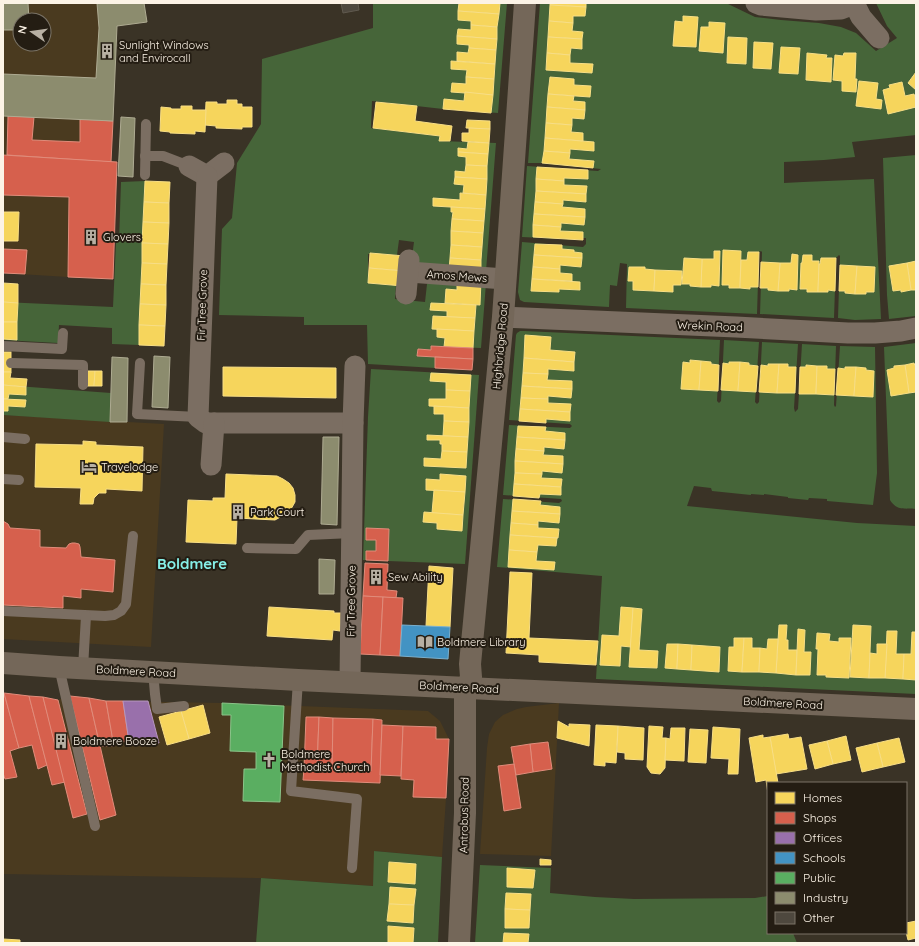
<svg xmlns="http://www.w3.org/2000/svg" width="919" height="946" viewBox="0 0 919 946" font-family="Quicksand,sans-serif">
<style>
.built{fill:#4a3a1f;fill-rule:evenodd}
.green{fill:#466539}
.homes{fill:#f6d55c;stroke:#f8de85}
.shops{fill:#d6604d;stroke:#e18c7b}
.offices{fill:#9970ab;stroke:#b797bd}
.schools{fill:#4393c3;stroke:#7ab0ce}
.public{fill:#5aae61;stroke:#8bc389}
.industry{fill:#8c8c6e;stroke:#aeab92}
.building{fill:#4e483e;stroke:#605a4f}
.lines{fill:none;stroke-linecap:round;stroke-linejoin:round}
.lane{stroke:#7b6e62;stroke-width:10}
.street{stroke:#7b6e62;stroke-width:21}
.secondary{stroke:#746759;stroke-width:22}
.labels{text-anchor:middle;stroke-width:4;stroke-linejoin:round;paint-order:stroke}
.poi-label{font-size:11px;fill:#fcf3e6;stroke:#241d13;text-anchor:start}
.street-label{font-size:11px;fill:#fcf3e6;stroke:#241d13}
.district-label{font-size:15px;font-weight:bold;fill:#86f0e8;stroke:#241d13}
</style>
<rect width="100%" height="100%" fill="#3a3326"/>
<g class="built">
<path d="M 3,3 L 144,3 L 147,22 L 117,26 L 111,161 L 117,162 L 113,279 L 68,277 L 3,273 ZM 20,20 L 44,20 L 44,44 L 20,44 Z"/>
<polygon points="3,415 164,424 151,647 3,639"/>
<polygon points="3,693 58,700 70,696 106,701 222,703 428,711 440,721 449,739 446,798 442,857 375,851 373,886 261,878 3,874"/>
<polygon points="559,703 551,856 480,854 487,748 489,734 495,722 503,715 517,709 526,707"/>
</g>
<g class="green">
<polygon points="373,3 507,3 498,113 443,109 372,101 371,128 440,136 440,141 496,143 486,271 418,267 412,257 414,242 399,240 397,255 368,254 368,283 396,285 395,299 425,302 427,284 436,278 486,283 481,348 431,346 431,350 418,350 417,355 435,357 435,368 368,364 367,325 304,325 304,317 219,315 222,229 232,218 237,163 261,124 262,59 373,28"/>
<polygon points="540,3 726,3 755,17 781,20 819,23 841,27 856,33 876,51 897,38 887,26 876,3 916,3 916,135 852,142 855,157 824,160 784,162 784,183 803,182 874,179 881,319 855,320 838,318 840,256 839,255 836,258 834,318 760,314 762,252 761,251 759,252 757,314 626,308 627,264 620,263 617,286 610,285 609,307 524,302 520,300 518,292 522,242 583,247 586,244 586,238 583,238 583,240 522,237 527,166 598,171 601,169 542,163 528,163"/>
<polygon points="916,155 916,316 889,319 887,295 883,158"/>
<polygon points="145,181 139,345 112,344 112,328 59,325 58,343 3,340 3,302 113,307 116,243 119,242 121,182"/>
<polygon points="520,331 524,331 720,340 717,401 719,403 721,401 724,340 759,342 755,402 757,404 759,402 762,342 798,344 794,408 795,412 798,409 802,344 836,346 834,405 835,407 836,406 840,346 875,347 877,473 873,505 827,501 827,499 809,498 808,500 788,498 788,497 764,494 764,495 751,494 751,495 712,491 711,488 694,486 687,506 857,523 916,526 916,694 596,679 602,576 497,567 503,499 559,503 562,501 561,499 503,495 509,425 570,428 572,426 570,424 509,420 516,335 517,333"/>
<path d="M 916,343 L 916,509 C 904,508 897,511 890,500 L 884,347 Z"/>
<polygon points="371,369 479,375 465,564 363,560 368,417"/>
<polygon points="3,385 111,393 110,422 3,415"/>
<polygon points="374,851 442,857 438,943 256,943 261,878 373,886"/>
<polygon points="480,865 551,868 550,893 595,897 634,899 755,898 768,896 768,933 793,933 797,943 475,943"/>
</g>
<g class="homes">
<polygon points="459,3 500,3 499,14 458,11"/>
<polygon points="550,3 586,3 586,7 550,5"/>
<polygon points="550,5 586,7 585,16 573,16 573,23 549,21"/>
<polygon points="458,11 499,14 497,27 471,25 471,21 458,20"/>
<polygon points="683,16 698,17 696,47 673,46 675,21 683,22"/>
<polygon points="549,21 573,23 572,31 583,32 582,39 548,37"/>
<polygon points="709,22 725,23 723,53 699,51 701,27 709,27"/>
<polygon points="471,25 497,27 497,39 457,36 458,29 471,30"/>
<polygon points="457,36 497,39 496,50 469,48 469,45 457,44"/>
<polygon points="548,37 582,39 582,49 571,48 570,55 547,53"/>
<polygon points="728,37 747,38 746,64 727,63"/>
<polygon points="754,42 773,43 771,69 753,68"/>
<polygon points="781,47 800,48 798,74 779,73"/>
<polygon points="469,48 496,50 495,64 457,61 457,52 468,53"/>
<polygon points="547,53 570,55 570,63 593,64 592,73 546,70"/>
<polygon points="807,53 827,55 826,58 832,58 831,82 806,80"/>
<polygon points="844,53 856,53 855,79 857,79 856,92 842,91 842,81 833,80 835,55 843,56"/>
<polygon points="451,61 495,64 494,79 466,77 467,70 451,69"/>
<polygon points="916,72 916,90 908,83"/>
<polygon points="466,77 494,79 493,95 451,92 452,83 466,84"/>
<polygon points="550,77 574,79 574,85 591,86 590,97 548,94"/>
<polygon points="859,81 878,83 876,99 882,100 881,109 856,106"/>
<polygon points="902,82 905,96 914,94 916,101 916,107 888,114 883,90 890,88 889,85"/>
<polygon points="465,92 493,95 491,113 443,109 444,99 464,101"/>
<polygon points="548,94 574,96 573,101 585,102 585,110 547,107"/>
<polygon points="227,100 237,100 237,104 242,104 242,107 252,107 252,127 242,127 242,129 216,128 216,126 205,125 206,102 217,102 217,104 227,104"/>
<polygon points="376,102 417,106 415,121 452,126 450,141 439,141 440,136 373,128"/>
<polygon points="181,106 192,106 192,110 206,110 205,132 195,131 195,134 170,133 170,132 160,131 161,107 171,108 171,109 181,109"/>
<polygon points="547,107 585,110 584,119 572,118 572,125 546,123"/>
<polygon points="467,120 490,121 490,129 466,128"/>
<polygon points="546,123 572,125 571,132 583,133 583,141 545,138"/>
<polygon points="469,128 490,129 489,143 462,141 462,133 469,133"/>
<polygon points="545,138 594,142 594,151 570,149 570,153 544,151"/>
<polygon points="468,142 489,143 488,154 458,152 458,148 467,149"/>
<polygon points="544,151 570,153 569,159 594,161 593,168 542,163"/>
<polygon points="458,152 488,154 487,166 466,165 466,157 458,156"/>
<polygon points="466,165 487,166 487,179 455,177 455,171 465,172"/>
<polygon points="537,167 588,170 588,179 564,178 564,181 536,179"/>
<polygon points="455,177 487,179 486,195 463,193 464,185 454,184"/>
<polygon points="536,179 564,181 564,185 587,186 586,194 536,191"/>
<polygon points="145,181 170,182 169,203 144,202"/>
<polygon points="536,191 586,194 586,202 563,200 563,204 535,202"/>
<polygon points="460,193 486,195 485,209 433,206 433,198 460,200"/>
<polygon points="144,202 169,203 169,223 143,222"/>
<polygon points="535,202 563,204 562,207 585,209 585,217 534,214"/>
<polygon points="451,207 485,209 484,221 452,219 453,212 451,212"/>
<polygon points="3,212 19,212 18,241 3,241"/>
<polygon points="534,214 585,217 584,225 561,223 561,227 533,225"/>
<polygon points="452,219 484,221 483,233 451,231"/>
<polygon points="143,222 169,223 168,244 142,243"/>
<polygon points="533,225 561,227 560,231 583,232 583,240 533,237"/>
<polygon points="451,231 483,233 482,247 451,245"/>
<polygon points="142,243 168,244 167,264 142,263"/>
<polygon points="535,244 562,245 562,249 574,250 574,252 582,253 582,258 534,255"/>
<polygon points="451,245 482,247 481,260 450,258"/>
<polygon points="723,250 741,251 740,288 729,288 729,285 722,285"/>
<polygon points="714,251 720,251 719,286 711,285 711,287 701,287 702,259 714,259"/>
<polygon points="748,252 759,252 758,287 750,287 750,289 740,288 741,260 747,260"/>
<polygon points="370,253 405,256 404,271 369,268"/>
<polygon points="792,254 798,255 797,290 789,289 789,291 778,291 780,263 791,263"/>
<polygon points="534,255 582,258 581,267 560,265 560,269 533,267"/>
<polygon points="803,255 812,255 812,261 819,261 818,292 807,292 807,289 800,289 801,263 802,263"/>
<polygon points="450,258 481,260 481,273 449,271"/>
<polygon points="684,258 702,259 701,287 690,286 690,284 682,284"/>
<polygon points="821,258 836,258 835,291 828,290 828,292 818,292 819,264 820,264"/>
<polygon points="916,261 916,290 911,290 907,263"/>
<polygon points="761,262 780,263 778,291 768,290 768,288 760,288"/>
<polygon points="142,263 167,264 166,285 141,284"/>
<polygon points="907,263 911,290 901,292 901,290 893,291 889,266"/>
<polygon points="840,265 857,266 855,294 845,293 845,291 839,291"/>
<polygon points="857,266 875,267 874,292 866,292 866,294 855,294"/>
<polygon points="533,267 560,269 560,273 572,274 572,281 532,279"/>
<polygon points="629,267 645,267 645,269 655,270 654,291 633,290 633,281 628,281"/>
<polygon points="369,268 404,271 403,286 368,283"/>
<polygon points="655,270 682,271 681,285 673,285 673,292 654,291"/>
<polygon points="457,279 481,280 480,305 445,303 446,289 457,290"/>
<polygon points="532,279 580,282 580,290 559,289 559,292 531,291"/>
<polygon points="3,283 18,284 18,303 3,302"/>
<polygon points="141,284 166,285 166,305 140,304"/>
<polygon points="3,302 18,303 17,322 3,322"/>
<polygon points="431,303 476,305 475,318 447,317 447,311 430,310"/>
<polygon points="140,304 166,305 165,326 139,325"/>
<polygon points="433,316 475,318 474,331 432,329"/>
<polygon points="3,322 17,322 17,340 3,339"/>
<polygon points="139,325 165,326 164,346 139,345"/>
<polygon points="437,329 474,331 473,348 444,347 445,338 437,337"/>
<polygon points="525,335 551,337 550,350 575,352 574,362 524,358"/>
<rect x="3" y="352" width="8" height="20"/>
<polygon points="524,358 574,362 574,371 548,369 548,374 523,373"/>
<polygon points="690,360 701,361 699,390 681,389 683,362 690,363"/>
<polygon points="701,361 711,362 711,364 719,365 718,391 699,390"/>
<polygon points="729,362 740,362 738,391 721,390 723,363 729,364"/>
<polygon points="740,362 749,363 749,365 758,366 756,392 738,391"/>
<polygon points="914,363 915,366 916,366 916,392 909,393 905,365"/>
<polygon points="768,364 779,364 777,393 759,392 761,365 768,366"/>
<polygon points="779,364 788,364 788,367 796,367 795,393 777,393"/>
<polygon points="806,365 817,366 816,394 799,394 800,367 806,367"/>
<polygon points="905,365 909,393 891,396 887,370 894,368 894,366"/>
<polygon points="817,366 827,366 827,369 835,369 834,395 816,394"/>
<polygon points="223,367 336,368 336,398 223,396"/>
<polygon points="845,367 856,367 854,396 836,395 838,368 845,369"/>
<polygon points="856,367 866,368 866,370 874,371 873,397 854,396"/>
<polygon points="86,371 95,371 94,386 85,386"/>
<polygon points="95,371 102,371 102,386 94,386"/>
<polygon points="3,372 11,372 10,378 27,379 26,387 3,385"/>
<polygon points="431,373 471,375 470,391 446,390 446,382 430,381"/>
<polygon points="523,373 548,374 547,380 572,381 572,389 522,386"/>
<polygon points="3,385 26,387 26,395 9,394 8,399 3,399"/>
<polygon points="522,386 572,389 571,398 548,396 548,399 521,398"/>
<polygon points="446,390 470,391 469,408 429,406 429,399 446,399"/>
<polygon points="521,398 548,399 548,403 571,404 570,412 520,409"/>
<polygon points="3,399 26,400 25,407 8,406 8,411 3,411"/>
<polygon points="434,406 469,408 469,422 444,421 444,414 434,414"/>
<polygon points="520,409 570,412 570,421 546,419 546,423 519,421"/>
<polygon points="444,421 469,422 468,437 443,436"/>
<polygon points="518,426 546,427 545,431 565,433 565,440 517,437"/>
<polygon points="427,435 468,437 467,452 442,451 442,444 440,444 440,440 427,440"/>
<polygon points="517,437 565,440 564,449 544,447 544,451 516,449"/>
<polygon points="83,441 96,442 96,445 143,447 142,491 106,489 106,493 99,493 94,498 93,504 80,504 81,488 35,487 36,444 83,445"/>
<polygon points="516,449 544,451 543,455 563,456 563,464 515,461"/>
<polygon points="442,451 467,452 466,468 424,466 424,458 441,459"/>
<polygon points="515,461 563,464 562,473 542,471 542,474 515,473"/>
<polygon points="515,473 542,474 541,478 562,479 561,487 514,484"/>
<polygon points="226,474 277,476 283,479 289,483 293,488 295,495 295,502 291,509 284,515 275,520 237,518 236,544 186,542 188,500 213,501 213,498 225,498"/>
<polygon points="440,474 466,476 465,492 426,490 426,479 440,480"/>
<polygon points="514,484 561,487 561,495 540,494 539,498 513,496"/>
<polygon points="434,490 465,492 463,515 432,513"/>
<polygon points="513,499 541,501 540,505 560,507 560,514 512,511"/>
<polygon points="512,511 560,514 559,523 538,521 538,525 511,523"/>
<polygon points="424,512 463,515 462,531 437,529 437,523 423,522"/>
<polygon points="511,523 538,525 538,528 559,529 558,538 510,535"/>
<polygon points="510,535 557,538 556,546 538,545 537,552 509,550"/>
<polygon points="509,550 537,552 536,561 555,562 554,570 508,567"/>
<polygon points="429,566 453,568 450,627 426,626"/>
<polygon points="510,572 532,573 529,638 598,641 596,665 539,662 539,655 506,653"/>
<polygon points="269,607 334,611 334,613 341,613 340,631 333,630 332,640 267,636"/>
<polygon points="621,607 633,608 631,647 621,646 620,666 600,665 602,635 619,636"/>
<polygon points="633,608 642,609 639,650 658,651 657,668 629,667"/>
<polygon points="779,625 787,625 786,640 788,640 788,650 797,650 796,675 776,673"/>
<polygon points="853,625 871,626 869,678 850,677"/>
<polygon points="798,629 805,630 804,652 811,652 810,675 796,675"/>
<polygon points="887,631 897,631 896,654 904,654 903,679 885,678"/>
<polygon points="912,632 916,632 916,680 903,679 904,654 911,654"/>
<polygon points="817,633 830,634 829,641 839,642 839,638 851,638 849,678 826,677 826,675 817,675 818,649 816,649"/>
<polygon points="734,638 744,638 742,672 728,671 729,647 734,647"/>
<polygon points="744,638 752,638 752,648 760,648 759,672 742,672"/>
<polygon points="768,639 778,639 776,673 759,672 760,648 767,649"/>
<polygon points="667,644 678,644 677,669 665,668"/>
<polygon points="678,644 692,645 691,670 677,669"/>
<polygon points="877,644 887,644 885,678 869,678 870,653 877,654"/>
<polygon points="692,645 720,647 719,672 691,670"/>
<polygon points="203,705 210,733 189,739 181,711"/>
<polygon points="181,711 189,739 167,745 159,717"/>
<polygon points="558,721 569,727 569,724 590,725 589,746 557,738"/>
<polygon points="596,725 618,726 616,763 605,762 605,766 594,765"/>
<polygon points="618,726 644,728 643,760 625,759 625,753 617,752"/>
<polygon points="649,726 663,727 662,738 666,738 665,768 660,774 651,773 647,767"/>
<polygon points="713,727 740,729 738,774 728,774 729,759 711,758"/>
<polygon points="671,728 685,728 684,761 665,760 666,738 670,739"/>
<polygon points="690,729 708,730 706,763 688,762"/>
<polygon points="788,734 789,739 801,737 807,769 776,774 770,737"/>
<polygon points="763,735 763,738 770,737 778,783 768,783 768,794 766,780 756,782 749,738"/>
<polygon points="846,736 851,760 833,764 827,741"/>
<polygon points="899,738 905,762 883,767 877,743"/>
<polygon points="827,741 833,764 815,769 809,745"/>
<polygon points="877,743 883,767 862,772 856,748"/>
<polygon points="540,859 551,860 551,865 540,865"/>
<polygon points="389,862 416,864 415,884 388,882"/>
<polygon points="507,868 535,870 533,888 507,887"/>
<polygon points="390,887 416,889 414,905 389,904"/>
<polygon points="506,893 531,894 530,910 505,909"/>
<polygon points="389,904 414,905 413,923 387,921"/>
<polygon points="505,909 530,910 529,928 505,928"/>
<polygon points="916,921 916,938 908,940 906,932 906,923"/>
<polygon points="388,926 414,928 413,943 388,943"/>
<polygon points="504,933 529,934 528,943 503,943"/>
<polygon points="3,939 20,940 20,943 3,943"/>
</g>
<g class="shops">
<polygon points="8,116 34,117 32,140 80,142 80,119 113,121 111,162 7,155"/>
<polygon points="3,155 117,162 113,279 68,277 69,197 3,195"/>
<polygon points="3,249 27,250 25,274 3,273"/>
<polygon points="431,346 473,348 473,359 417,356 418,349 431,350"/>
<polygon points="435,357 473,359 472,370 435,368"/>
<polygon points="3,521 8,524 10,528 40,530 40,547 66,548 69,544 72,543 75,543 79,544 80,547 81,557 115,560 113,592 81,589 81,598 63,596 63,608 3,605"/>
<polygon points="366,528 389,529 388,561 366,560 366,551 376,551 376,540 366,540"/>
<polygon points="365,563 388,564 387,590 397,591 396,598 363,596"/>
<polygon points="363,596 383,597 380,655 360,654"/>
<polygon points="383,597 403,598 400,656 380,655"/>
<polygon points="3,693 4,693 19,748 10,751 17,777 5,779 3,773"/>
<polygon points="4,693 29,696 47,765 38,769 32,745 19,748"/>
<polygon points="29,696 43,697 65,782 52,785"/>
<polygon points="70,696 89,698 116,815 100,820"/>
<polygon points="43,697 58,700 87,814 73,818"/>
<polygon points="89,698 106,701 114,746 100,746"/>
<polygon points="106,701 123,701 129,742 113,741"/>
<polygon points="306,717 319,717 317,769 304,769"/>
<polygon points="319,717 333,718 332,770 317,769"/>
<polygon points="333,718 373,719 371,771 332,770"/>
<polygon points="373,719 382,720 380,783 303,780 304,769 371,771"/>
<polygon points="382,725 403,726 401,776 380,775"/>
<polygon points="403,726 436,727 436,739 449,739 446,798 413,797 414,780 401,779"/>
<polygon points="548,742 552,769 533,772 530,744"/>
<polygon points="530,744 533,772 516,775 511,747"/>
<polygon points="514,764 521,808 504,811 498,766"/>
</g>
<polygon class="offices" points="123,701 148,701 159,743 129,742"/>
<polygon class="schools" points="402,625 450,627 448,659 400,656"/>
<polygon class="public" points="222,703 284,706 280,802 243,801 244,769 256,769 256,752 230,751 231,715 222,715"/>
<g class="industry">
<polygon points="3,3 28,3 29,20 20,20 20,30 3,30"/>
<polygon points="97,3 144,3 147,22 117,26 113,121 3,116 3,74 96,78 99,28"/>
<polygon points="121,117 135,118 133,177 118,176"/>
<polygon points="154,356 170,357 168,408 152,407"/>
<polygon points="112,357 128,358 127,422 110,422"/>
<polygon points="323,437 339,437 337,525 321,524"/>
<polygon points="319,559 335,560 334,594 319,594"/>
</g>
<polygon class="building" points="341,3 358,3 359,10 343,13"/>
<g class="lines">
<g class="lane">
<polyline points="145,156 163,156 189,166"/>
<polyline points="145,175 146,124"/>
<polyline points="3,346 62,349 63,333"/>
<polyline points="11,363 83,365 83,385"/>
<polyline points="140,363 137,414 198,417"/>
<polyline points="3,437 25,439"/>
<polyline points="3,479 19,480"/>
<polyline points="247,548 296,549 308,535 352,533"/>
<polyline points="3,611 105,616 114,615 121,611 126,604 133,536"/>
<polyline points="59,667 95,826"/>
<polyline points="83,668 86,616"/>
<polyline points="153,671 155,694 157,709 184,706"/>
<polyline points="298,680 291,791 357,799 352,868"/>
</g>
<g class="street">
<polyline points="756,3 761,5 816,10 841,9 854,4"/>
<polyline points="854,3 861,17 879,38"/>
<polyline points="189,166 207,176 224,163"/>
<polyline points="207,176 198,417 206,423 353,423"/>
<polyline points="409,272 505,279"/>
<polyline points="406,294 409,260"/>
<polyline points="503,317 736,327 848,333 875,333 901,331 916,328"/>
<polyline points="211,465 214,423"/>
<polyline points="350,682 353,423 355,366"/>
</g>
<g class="secondary">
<polyline points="3,663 59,667 298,680 916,709"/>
<polyline points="459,943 465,813 465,696 471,677 470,664 503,317 525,3"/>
</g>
</g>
<defs>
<symbol id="building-bare" viewBox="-9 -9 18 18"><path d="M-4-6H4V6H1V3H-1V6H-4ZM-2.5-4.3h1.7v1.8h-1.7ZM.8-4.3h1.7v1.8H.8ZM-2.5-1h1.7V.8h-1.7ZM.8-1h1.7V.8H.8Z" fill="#b8b0a3" stroke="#241d13" stroke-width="2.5" paint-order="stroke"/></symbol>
<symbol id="hotel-bare" viewBox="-9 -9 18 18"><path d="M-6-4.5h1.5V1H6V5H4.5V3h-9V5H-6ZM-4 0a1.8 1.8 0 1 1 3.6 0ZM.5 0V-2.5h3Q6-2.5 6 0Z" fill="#b8b0a3" stroke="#241d13" stroke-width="2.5" paint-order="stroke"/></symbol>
<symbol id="library-bare" viewBox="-9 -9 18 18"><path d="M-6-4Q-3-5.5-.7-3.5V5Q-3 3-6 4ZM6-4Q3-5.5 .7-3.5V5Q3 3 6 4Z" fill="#b8b0a3" stroke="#241d13" stroke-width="2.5" paint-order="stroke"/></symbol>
<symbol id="church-bare" viewBox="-9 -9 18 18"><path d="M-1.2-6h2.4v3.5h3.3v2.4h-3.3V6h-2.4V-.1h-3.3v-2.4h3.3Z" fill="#b8b0a3" stroke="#241d13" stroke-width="2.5" paint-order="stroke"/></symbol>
</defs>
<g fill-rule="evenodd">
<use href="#building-bare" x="96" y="40" width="22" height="22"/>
<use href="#building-bare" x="80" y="226" width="22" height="22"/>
<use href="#hotel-bare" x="78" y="456" width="22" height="22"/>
<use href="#building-bare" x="227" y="501" width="22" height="22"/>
<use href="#building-bare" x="365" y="566" width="22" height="22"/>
<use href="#library-bare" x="414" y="631" width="22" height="22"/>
<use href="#building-bare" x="50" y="730" width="22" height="22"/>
<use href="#church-bare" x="258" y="749" width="22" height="22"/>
</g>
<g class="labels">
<g class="poi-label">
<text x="119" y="49">Sunlight Windows<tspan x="119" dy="13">and Envirocall</tspan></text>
<text x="103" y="241">Glovers</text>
<text x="101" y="471">Travelodge</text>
<text x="250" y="516">Park Court</text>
<text x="388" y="581">Sew Ability</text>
<text x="437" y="646">Boldmere Library</text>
<text x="73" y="745">Boldmere Booze</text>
<text x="281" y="758">Boldmere<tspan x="281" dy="13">Methodist Church</tspan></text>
</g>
<g class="street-label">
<text transform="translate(457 276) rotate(4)" y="4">Amos Mews</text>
<text transform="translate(202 305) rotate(-88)" y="4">Fir Tree Grove</text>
<text transform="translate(710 326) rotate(2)" y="4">Wrekin Road</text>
<text transform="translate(500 346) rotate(-85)" y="4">Highbridge Road</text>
<text transform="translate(351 601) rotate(-89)" y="4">Fir Tree Grove</text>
<text transform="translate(136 671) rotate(3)" y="4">Boldmere Road</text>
<text transform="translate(459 687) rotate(3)" y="4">Boldmere Road</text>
<text transform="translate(783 703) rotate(3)" y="4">Boldmere Road</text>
<text transform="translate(464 815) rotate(-89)" y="4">Antrobus Road</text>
</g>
<g class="district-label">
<text x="192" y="569">Boldmere</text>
</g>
</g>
<rect width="919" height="946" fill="none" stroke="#fcf3e6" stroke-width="8"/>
<rect x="767" y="782" width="140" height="152" fill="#241d13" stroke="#7a7367"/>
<rect x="775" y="792" width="20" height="12" fill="#f6d55c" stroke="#7a7367"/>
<text x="803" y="802" font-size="12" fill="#fcf3e6">Homes</text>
<rect x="775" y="812" width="20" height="12" fill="#d6604d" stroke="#7a7367"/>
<text x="803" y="822" font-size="12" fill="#fcf3e6">Shops</text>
<rect x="775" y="832" width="20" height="12" fill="#9970ab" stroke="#7a7367"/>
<text x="803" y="842" font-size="12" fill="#fcf3e6">Offices</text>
<rect x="775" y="852" width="20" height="12" fill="#4393c3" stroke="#7a7367"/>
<text x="803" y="862" font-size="12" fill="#fcf3e6">Schools</text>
<rect x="775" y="872" width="20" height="12" fill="#5aae61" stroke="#7a7367"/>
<text x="803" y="882" font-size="12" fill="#fcf3e6">Public</text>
<rect x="775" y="892" width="20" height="12" fill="#8c8c6e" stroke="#7a7367"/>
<text x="803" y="902" font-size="12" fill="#fcf3e6">Industry</text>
<rect x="775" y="912" width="20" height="12" fill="#4e483e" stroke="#7a7367"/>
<text x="803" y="922" font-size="12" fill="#fcf3e6">Other</text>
<g transform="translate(32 32) rotate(283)"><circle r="19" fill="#241d13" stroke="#7a7367"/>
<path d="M0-3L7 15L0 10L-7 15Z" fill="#b8b0a3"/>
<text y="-6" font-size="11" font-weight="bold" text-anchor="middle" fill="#fcf3e6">N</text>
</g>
</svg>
